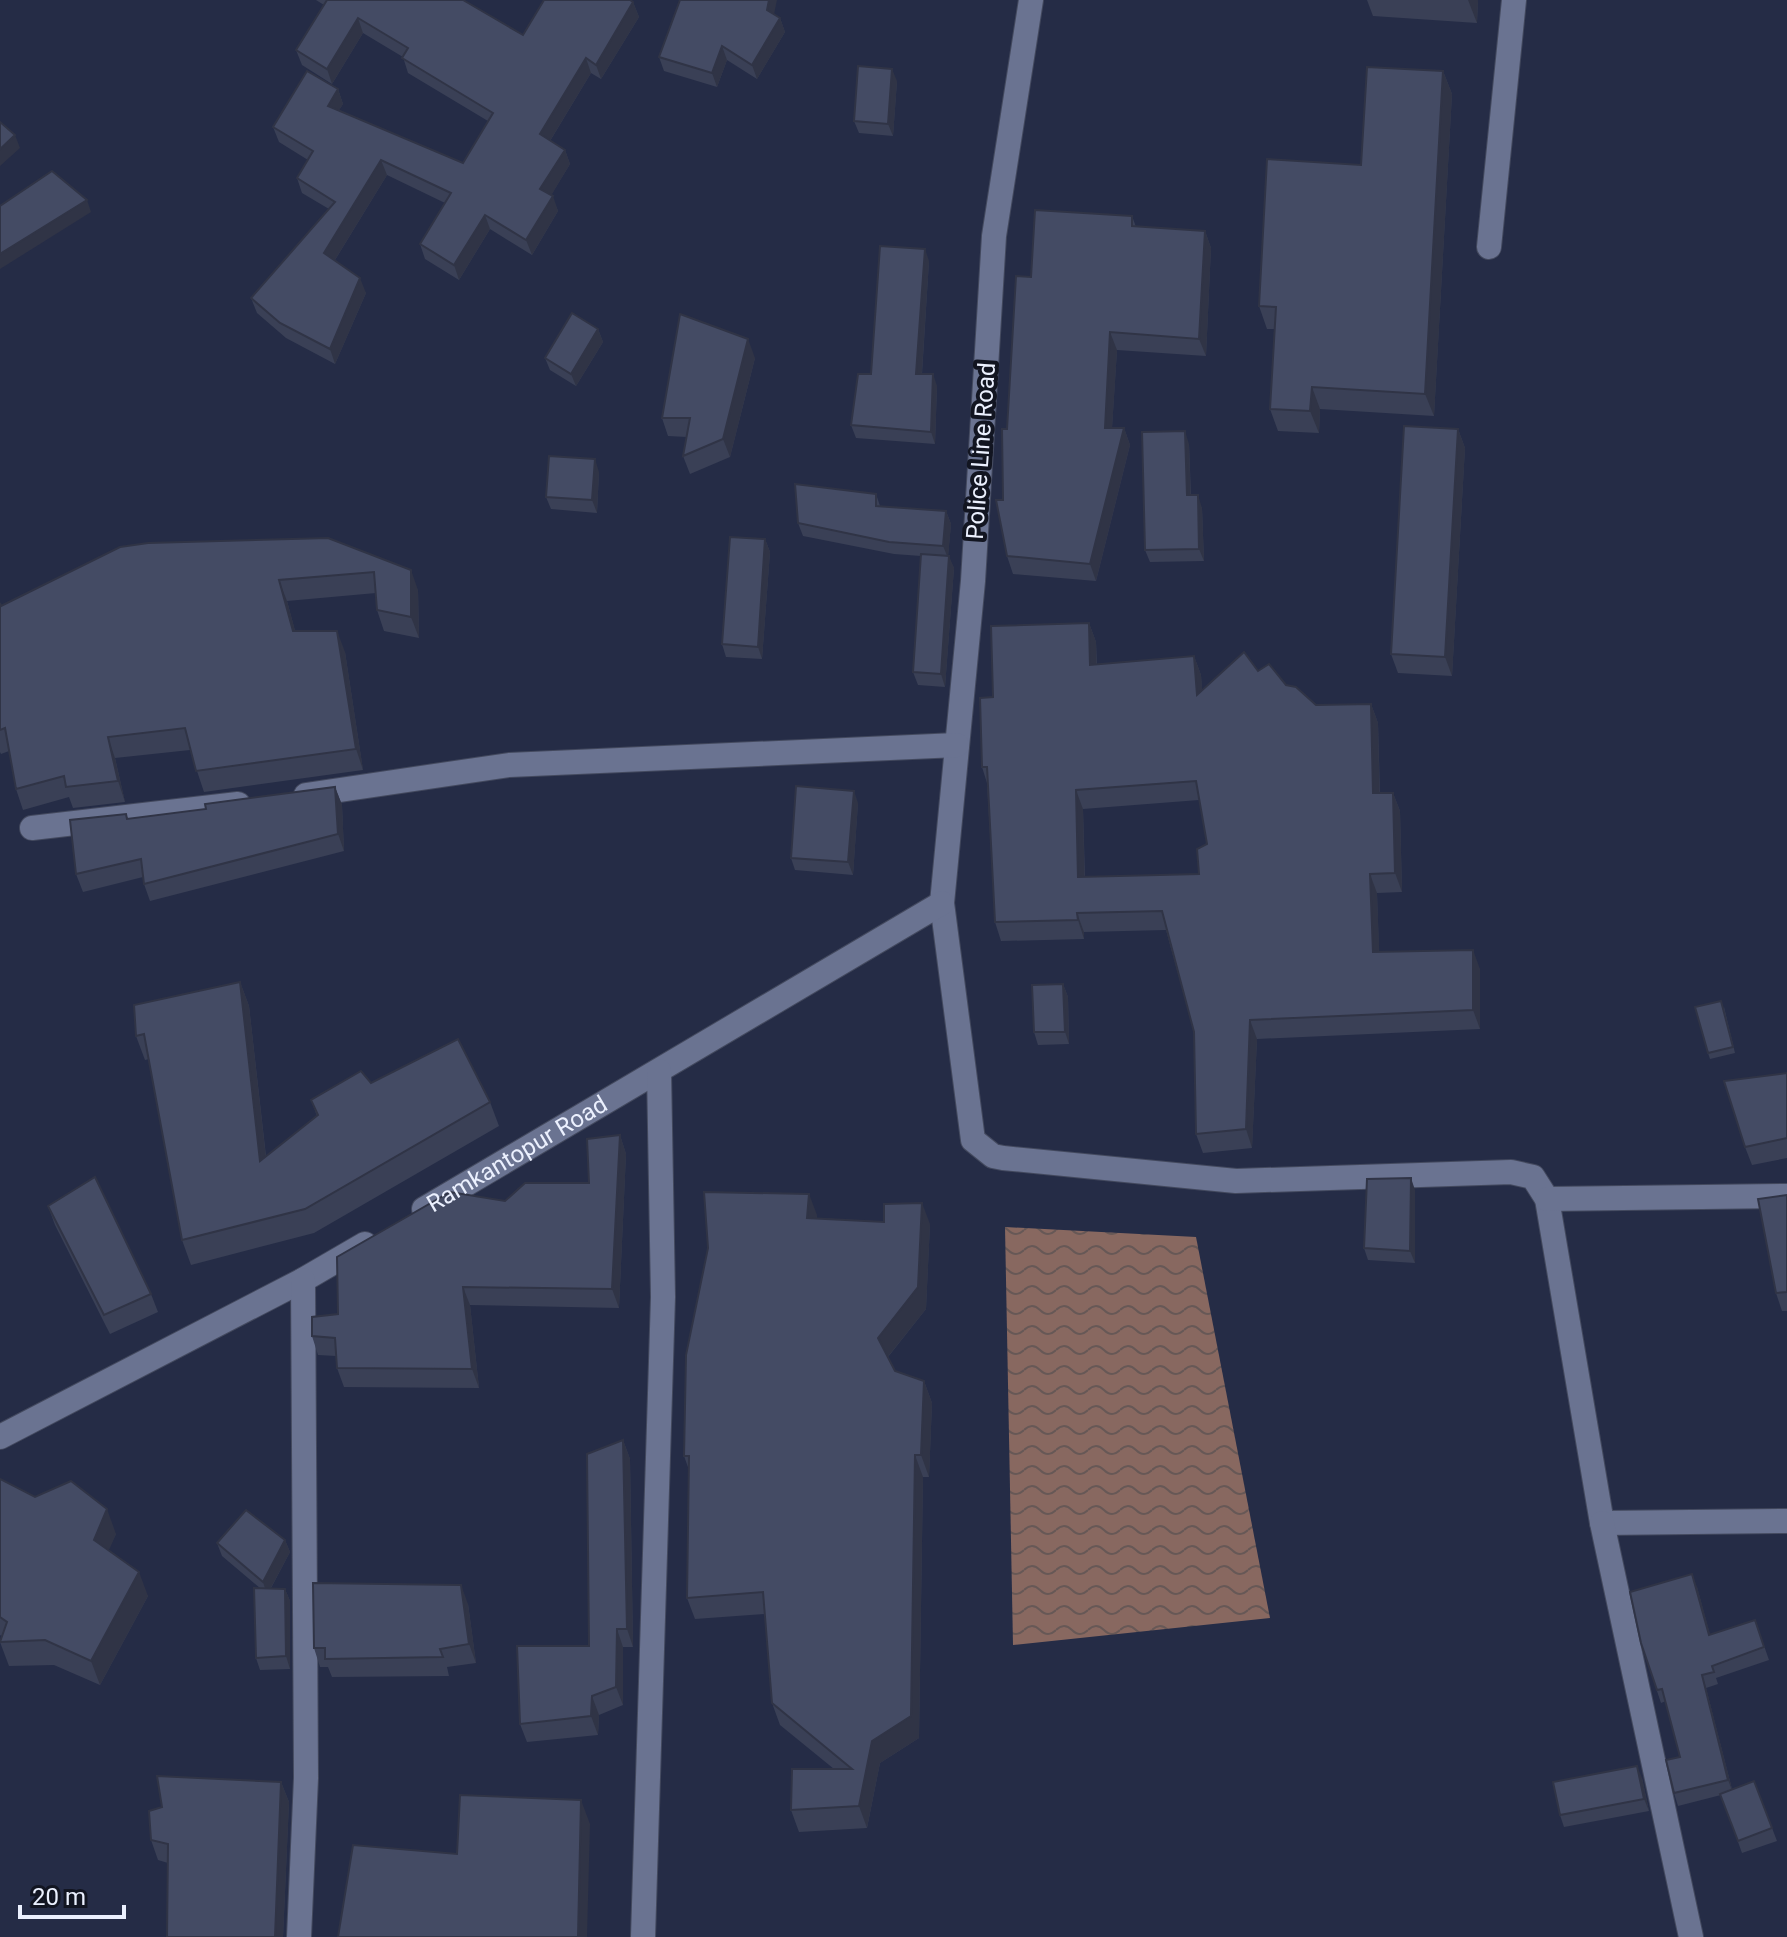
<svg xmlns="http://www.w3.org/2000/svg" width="1787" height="1937" viewBox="0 0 1787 1937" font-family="Roboto,sans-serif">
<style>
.water{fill:url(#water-waves)}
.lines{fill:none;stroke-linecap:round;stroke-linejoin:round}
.street-casing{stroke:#43495e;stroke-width:26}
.street{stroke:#6a7391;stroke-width:24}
.wall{fill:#3a4056;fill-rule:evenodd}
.shaded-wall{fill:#303446}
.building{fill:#444b64;stroke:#303446;stroke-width:2;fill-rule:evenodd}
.labels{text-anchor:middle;stroke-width:8;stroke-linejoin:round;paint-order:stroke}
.street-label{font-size:24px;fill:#ebf0fe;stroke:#121521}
</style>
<defs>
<pattern id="water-waves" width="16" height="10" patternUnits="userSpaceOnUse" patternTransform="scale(2)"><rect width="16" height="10" fill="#886860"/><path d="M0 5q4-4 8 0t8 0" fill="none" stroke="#675856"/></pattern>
</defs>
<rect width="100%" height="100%" fill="#252c46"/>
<polygon class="water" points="1005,1227 1196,1237 1270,1618 1013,1645"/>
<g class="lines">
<defs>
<g id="street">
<polyline points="1031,0 994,236 973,581 942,903 973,1140 993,1156 1003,1158 1236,1181 1511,1172 1533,1177 1547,1199 1602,1523 1787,1521"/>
<polyline points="1489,247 1514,0"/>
<polyline points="306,795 509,765 957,745"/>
<polyline points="32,828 238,804"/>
<polyline points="1547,1199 1787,1196"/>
<path id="s1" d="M 424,1209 L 942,903"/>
<polyline points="0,1437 303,1280 365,1244"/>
<polyline points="1602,1523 1691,1937"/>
<polyline points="299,1937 306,1778 303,1280"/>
<polyline points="643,1937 663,1297 659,1071"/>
</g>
</defs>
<use href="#street" class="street-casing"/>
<use href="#street" class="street"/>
</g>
<g class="wall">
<polygon points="316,0 463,0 523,35 633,2 639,17 601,79 591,73 550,141 565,150 570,164 551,195 558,211 532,255 490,229 459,280 425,259 420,244 445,203 387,175 335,260 366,293 335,364 286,338 257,313 251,298 329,209 302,193 297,178 308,160 279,142 273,127 338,89 343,104 339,110 463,163 488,121 408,73 403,57 363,33 332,84 302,65 296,50 324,5"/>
<polygon points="1367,0 1478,0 1477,23 1373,16"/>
<polygon points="774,14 780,18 785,32 757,79 727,60 717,87 664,71 659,57"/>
<polygon points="1443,71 1452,94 1434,416 1320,409 1319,433 1278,431 1270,409 1275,329 1267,329 1259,306 1361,165"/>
<polygon points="897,81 893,136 859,133 854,121"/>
<polygon points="1132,216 1136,227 1205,231 1211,248 1206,356 1117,350 1112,428 1124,428 1130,445 1096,581 1013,574 1007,556 1003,500 1007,429"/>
<polygon points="929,261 922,374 937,386 935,444 856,438 851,425 871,374"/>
<polygon points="598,329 603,342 576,386 550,370 545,358"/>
<polygon points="755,358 730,457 690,474 683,456 687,437 668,436 662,418"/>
<polygon points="1458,429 1465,448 1452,676 1398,673 1391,654"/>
<polygon points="1189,444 1191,495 1202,508 1204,561 1150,562 1145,550"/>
<polygon points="599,472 597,513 551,509 546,497"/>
<polygon points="876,494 880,506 946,511 951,524 948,556 954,568 945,687 918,685 913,672 921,556 894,554 803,536 798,523"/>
<polygon points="328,538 418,590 419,638 384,631 377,610 376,593 287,601 295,631 345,652 363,770 204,792 190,750 115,758 125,802 73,808 69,797 23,810 16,789 9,751 1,754 0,752 0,603 1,606"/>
<polygon points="765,539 770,552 762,659 726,657 722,644"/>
<path d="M 1089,623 L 1096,642 L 1097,664 L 1194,656 L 1201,675 L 1202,691 L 1258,671 L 1286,685 L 1316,705 L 1371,704 L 1378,723 L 1380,793 L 1393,793 L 1400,811 L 1402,892 L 1377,893 L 1379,952 L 1480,969 L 1480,1029 L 1257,1039 L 1252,1148 L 1203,1153 L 1196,1134 L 1194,1032 L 1166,930 L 1084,932 L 1084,939 L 1001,941 L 995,922 L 987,783 L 982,767 L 993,697 ZM 1199,800 L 1207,844 L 1199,874 L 1085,877 L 1083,809 Z"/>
<polygon points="335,787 342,805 344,851 150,901 144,884 143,877 83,892 76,874 126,814 128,819 206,809"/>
<polygon points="858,803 853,875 795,870 791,858"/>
<polygon points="240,982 249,1006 266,1156 317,1116 311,1100 490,1102 499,1126 314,1233 191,1265 182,1240 149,1059 145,1060 136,1036"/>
<polygon points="1063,984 1068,997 1069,1044 1038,1045 1034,1032"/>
<polygon points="1724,1007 1735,1053 1710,1059 1708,1053"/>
<polygon points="1787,1073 1787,1158 1752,1165 1745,1147"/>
<polygon points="620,1135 626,1154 619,1308 470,1305 479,1388 344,1387 337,1368 336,1356 318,1355 312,1336 338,1314 505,1201 589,1183"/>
<polygon points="1415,1190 1415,1263 1368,1260 1364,1248"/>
<polygon points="1787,1195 1787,1311 1782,1311 1776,1293"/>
<polygon points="48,1206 151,1294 158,1312 110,1334 55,1225"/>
<polygon points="817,1215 817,1218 930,1224 926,1309 888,1357 895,1371 924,1381 932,1403 929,1477 923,1477 919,1738 880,1763 867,1828 799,1832 791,1810 834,1769 780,1725 772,1703 765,1614 695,1619 687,1598 689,1470 684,1456"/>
<polygon points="623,1440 630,1459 633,1647 623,1647 623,1705 599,1715 598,1735 527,1742 520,1724 589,1646"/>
<polygon points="0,1479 35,1497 116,1534 108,1550 148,1596 100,1685 54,1665 9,1666 0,1642 2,1636 0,1635"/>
<polygon points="285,1540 290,1552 271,1588 285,1589 290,1601 290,1669 260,1670 256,1658 260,1588 222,1556 217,1543"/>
<polygon points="1697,1587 1710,1635 1755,1620 1769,1660 1716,1678 1718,1684 1706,1688 1732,1789 1754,1781 1777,1841 1742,1853 1721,1795 1678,1806 1674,1793 1680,1757 1666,1701 1661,1703 1641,1643"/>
<polygon points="468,1604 476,1663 447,1667 449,1676 332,1677 328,1667 320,1667 314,1648"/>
<polygon points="1642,1778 1649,1811 1564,1827 1560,1815"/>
<polygon points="281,1782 289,1802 283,1937 167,1937 168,1863 158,1860 151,1840"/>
</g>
<g class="shaded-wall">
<polygon points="769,0 777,0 772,24 767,10"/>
<polygon points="1468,0 1478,0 1477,23"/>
<polygon points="633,2 639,17 601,79 596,65"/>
<polygon points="358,18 363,33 332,84 327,69"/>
<polygon points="780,18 785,32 757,79 752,65"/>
<polygon points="722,46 727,60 717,87 712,73"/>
<polygon points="586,58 591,73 545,149 540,134"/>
<polygon points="892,69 897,81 893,136 888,124"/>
<polygon points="1443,71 1452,94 1434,416 1425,394"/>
<polygon points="338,89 343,104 333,120 328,106"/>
<polygon points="15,135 20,148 0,166 0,149"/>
<polygon points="565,150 570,164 546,204 540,189"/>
<polygon points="381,160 387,175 330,268 324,253"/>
<polygon points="553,196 558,211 532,255 526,240"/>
<polygon points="87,200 91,212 0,269 0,254"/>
<polygon points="485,215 490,229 459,280 454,265"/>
<polygon points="1205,231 1211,248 1206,356 1199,339"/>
<polygon points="925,249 929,261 921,386 916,374"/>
<polygon points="360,278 366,293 335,364 330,349"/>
<polygon points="598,329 603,342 576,386 571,374"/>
<polygon points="1110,332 1117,350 1111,445 1105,428"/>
<polygon points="748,339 755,358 730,457 723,439"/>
<polygon points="933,374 937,386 935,444 931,432"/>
<polygon points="1312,387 1320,409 1319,433 1310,411"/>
<polygon points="1124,428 1130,445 1096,581 1090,564"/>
<polygon points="1458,429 1465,448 1452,676 1445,657"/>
<polygon points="1185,431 1189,444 1191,508 1187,495"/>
<polygon points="595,459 599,472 597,513 592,500"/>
<polygon points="1198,495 1202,508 1204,561 1199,549"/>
<polygon points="946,511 951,524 948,558 943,546"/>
<polygon points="765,539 770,552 762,659 758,647"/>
<polygon points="949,556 954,568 945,687 941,674"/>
<polygon points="411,570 418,590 419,638 411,617"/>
<polygon points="279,580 287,601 301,652 293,631"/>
<polygon points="1089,623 1096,642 1097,683 1090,665"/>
<polygon points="337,631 345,652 363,770 356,749"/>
<polygon points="1194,656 1201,675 1204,714 1197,695"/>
<polygon points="1371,704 1378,723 1380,812 1373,793"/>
<polygon points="108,737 115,758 125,802 118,781"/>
<polygon points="335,787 342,805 344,851 338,834"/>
<polygon points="1076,790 1083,809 1085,896 1078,877"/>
<polygon points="854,791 858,803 853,875 848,862"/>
<polygon points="1393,793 1400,811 1402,892 1395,873"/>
<polygon points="1370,874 1377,893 1380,971 1373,952"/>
<polygon points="1077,913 1084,932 1084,939 1078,920"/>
<polygon points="1473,950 1480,969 1480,1029 1473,1010"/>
<polygon points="240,982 249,1006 269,1185 260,1161"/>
<polygon points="1063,984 1068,997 1069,1044 1065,1032"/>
<polygon points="1250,1020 1257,1039 1252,1148 1246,1129"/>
<polygon points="620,1135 626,1154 619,1308 612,1289"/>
<polygon points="1411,1178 1415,1190 1415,1263 1410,1251"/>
<polygon points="809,1194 817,1215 815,1239 807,1218"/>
<polygon points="922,1203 930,1224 926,1309 886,1359 878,1338"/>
<polygon points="463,1287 470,1305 479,1388 472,1369"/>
<polygon points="924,1381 932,1403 929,1477 921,1455"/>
<polygon points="623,1440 630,1459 633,1647 627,1629"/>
<polygon points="915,1455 923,1477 919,1738 880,1763 867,1828 859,1806"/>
<polygon points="107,1509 116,1534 103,1564 94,1540"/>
<polygon points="285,1540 290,1552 267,1595 263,1582"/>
<polygon points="139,1572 148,1596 100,1685 91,1661"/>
<polygon points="1692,1574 1697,1587 1714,1648 1709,1635"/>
<polygon points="461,1585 468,1604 476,1663 469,1644"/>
<polygon points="285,1589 290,1601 290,1669 286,1656"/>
<polygon points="617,1629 623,1647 623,1705 616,1687"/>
<polygon points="1702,1675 1706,1688 1733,1793 1728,1780"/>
<polygon points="592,1696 599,1715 598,1735 591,1716"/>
<polygon points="1637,1766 1642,1778 1649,1811 1644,1799"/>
<polygon points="281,1782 289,1802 283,1937 275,1937"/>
<polygon points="581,1800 590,1824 587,1937 578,1937"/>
</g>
<g class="building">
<polygon points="327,0 463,0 523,35 544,0 630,0 633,2 596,65 586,58 540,134 565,150 540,189 553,196 526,240 485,215 454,265 420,244 451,193 381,160 324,253 360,278 330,349 280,323 251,298 335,202 297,178 313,151 273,127 307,71 338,89 328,106 463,163 493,113 402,58 408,48 358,18 327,69 296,50"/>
<polygon points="680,0 769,0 767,10 780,18 752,65 722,46 712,73 659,57"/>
<polygon points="858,66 892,69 888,124 854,121"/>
<polygon points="1367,67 1443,71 1425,394 1312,387 1310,411 1270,409 1276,307 1259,306 1267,159 1361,165"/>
<polygon points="0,122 15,135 0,149"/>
<polygon points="52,171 87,200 0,254 0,206"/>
<polygon points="1035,210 1132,216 1132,226 1205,231 1199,339 1110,332 1105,428 1124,428 1090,564 1007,556 996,500 1003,500 1002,429 1007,429 1016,276 1031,277"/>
<polygon points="880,246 925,249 916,374 933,374 931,432 851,425 858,374 871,374"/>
<polygon points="572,313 598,329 571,374 545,358"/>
<polygon points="680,314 748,339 723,439 683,456 690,418 662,418"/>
<polygon points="1404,426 1458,429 1445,657 1391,654"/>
<polygon points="1185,431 1187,495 1198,495 1199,549 1145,550 1142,432"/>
<polygon points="549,456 595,459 592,500 546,497"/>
<polygon points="795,484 876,494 876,506 946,511 943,546 889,542 798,523"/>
<polygon points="730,537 765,539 758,647 722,644"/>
<polygon points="328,538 411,570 411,617 377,610 374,572 279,580 293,631 337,631 356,749 196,771 185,728 108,737 118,781 66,787 64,776 16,789 5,728 0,730 0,603 1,606 120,547 148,543"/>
<polygon points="921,554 949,556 941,674 913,672"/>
<path d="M 1089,623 L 1090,665 L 1194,656 L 1197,695 L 1244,652 L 1258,671 L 1269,664 L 1286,685 L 1296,687 L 1316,705 L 1371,704 L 1373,793 L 1393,793 L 1395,873 L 1370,874 L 1373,952 L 1473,950 L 1473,1010 L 1250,1020 L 1246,1129 L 1196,1134 L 1194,1032 L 1162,911 L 1077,913 L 1078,920 L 995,922 L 987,767 L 982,767 L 980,698 L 993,697 L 991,626 ZM 1196,781 L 1207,844 L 1197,849 L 1199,874 L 1078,877 L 1076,790 Z"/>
<polygon points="796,786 854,791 848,862 791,858"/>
<polygon points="335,787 338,834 144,884 141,859 76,874 70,820 126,814 127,819 206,809 205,804"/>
<polygon points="240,982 260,1161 318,1115 311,1100 361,1071 371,1083 458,1039 490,1102 305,1209 182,1240 144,1034 136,1036 134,1005"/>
<polygon points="1063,984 1065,1032 1034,1032 1032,985"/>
<polygon points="1721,1001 1733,1047 1708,1053 1695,1007"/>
<polygon points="1787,1073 1787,1138 1745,1147 1724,1081"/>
<polygon points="620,1135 612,1289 463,1287 472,1369 337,1368 335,1338 312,1336 312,1317 338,1314 337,1257 450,1192 505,1201 525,1183 589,1183 587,1139"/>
<polygon points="95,1177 151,1294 104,1315 48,1206"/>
<polygon points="1411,1178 1410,1251 1364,1248 1367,1179"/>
<polygon points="704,1192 809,1194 807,1218 884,1222 884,1204 922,1203 918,1287 878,1338 895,1371 924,1381 921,1455 915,1455 911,1716 872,1741 859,1806 791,1810 792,1769 852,1769 772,1703 763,1592 687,1598 689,1456 684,1456 686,1355 708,1248"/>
<polygon points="1787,1195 1787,1292 1776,1293 1758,1199"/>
<polygon points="623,1440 627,1629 617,1629 616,1687 592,1696 591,1716 520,1724 517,1646 589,1646 587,1454"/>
<polygon points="0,1479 35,1497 71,1481 107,1509 94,1540 139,1572 91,1661 45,1640 0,1642 7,1622 0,1617"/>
<polygon points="246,1510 285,1540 263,1582 217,1543"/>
<polygon points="1692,1574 1709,1635 1755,1620 1764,1647 1712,1666 1714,1672 1702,1675 1728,1780 1674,1793 1666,1760 1680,1757 1662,1689 1657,1690 1641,1643 1630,1592"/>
<polygon points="313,1583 461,1585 469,1644 440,1649 443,1657 325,1659 325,1648 314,1648"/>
<polygon points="254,1588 285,1589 286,1656 256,1658"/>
<polygon points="1637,1766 1644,1799 1560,1815 1553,1782"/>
<polygon points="157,1776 281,1782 275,1937 167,1937 168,1844 151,1840 149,1811 162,1807"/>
<polygon points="1754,1781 1772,1828 1738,1841 1720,1794"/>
<polygon points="460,1795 581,1800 578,1937 338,1937 353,1845 457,1854"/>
</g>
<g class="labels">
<g class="street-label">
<text transform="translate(981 451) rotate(-86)" y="8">Police Line Road</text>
<text dy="8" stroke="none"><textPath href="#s1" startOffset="108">Ramkantopur Road</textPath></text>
</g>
</g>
<path d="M20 1905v12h104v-12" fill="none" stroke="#ebf0fe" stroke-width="4"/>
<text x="32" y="1905" font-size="24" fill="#ebf0fe" stroke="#121521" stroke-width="6" paint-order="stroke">20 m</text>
</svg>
